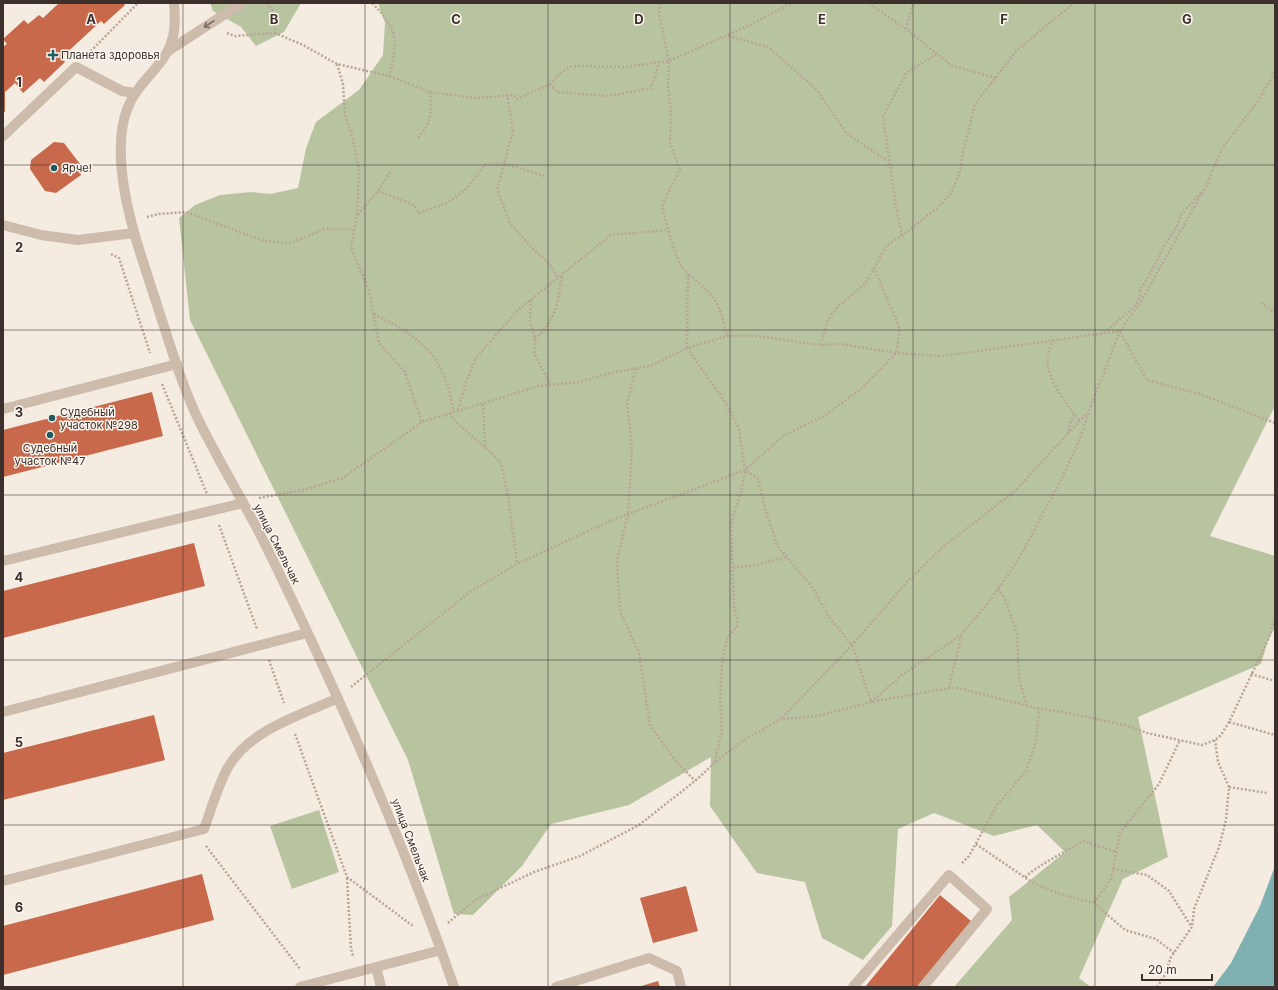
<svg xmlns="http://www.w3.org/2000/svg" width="1278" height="990" viewBox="0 0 1278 990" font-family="Inter,sans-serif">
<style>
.green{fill:#b8c4a0}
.water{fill:#7fb0b2}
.building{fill:#c8694b}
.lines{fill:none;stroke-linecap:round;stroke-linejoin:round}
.path{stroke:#b9a596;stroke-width:2.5;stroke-dasharray:2 2;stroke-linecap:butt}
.service{stroke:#cdbbac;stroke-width:10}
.minor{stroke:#cdbbac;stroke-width:10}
.tertiary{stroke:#cdbbac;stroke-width:10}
.oneway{stroke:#7d6f65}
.grid{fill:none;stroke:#3b302b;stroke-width:1;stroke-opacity:0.55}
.poi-dot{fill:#1f5a5e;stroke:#fbf5ee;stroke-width:1.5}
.labels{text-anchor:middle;stroke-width:3;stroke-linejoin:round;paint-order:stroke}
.poi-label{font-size:11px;fill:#3b302b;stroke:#fbf5ee;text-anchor:start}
.street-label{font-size:11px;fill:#3b302b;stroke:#fbf5ee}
.grid-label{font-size:13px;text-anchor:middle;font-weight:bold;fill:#3b302b;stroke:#fbf5ee;stroke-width:3;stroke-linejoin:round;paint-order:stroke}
</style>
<rect width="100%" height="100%" fill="#f4ebe1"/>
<g class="green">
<polygon points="210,3 301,3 284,32 256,46 241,27 213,11"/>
<polygon points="378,3 1275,3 1275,406 1210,536 1275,556 1275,628 1268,640 1261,664 1138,717 1168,857 1123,879 1079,978 1091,987 954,987 1012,920 1009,897 1065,852 1037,825 994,836 934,813 898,829 892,926 863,960 822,938 805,882 757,873 710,806 711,757 629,805 551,824 522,866 473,915 454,914 408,760 190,320 179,218 195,205 220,195 251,192 270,194 298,188 306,148 316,122 359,90 383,55 385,23"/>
<polygon points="319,810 339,872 292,889 270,826"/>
</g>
<polygon class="water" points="1275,866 1275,987 1213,987 1231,963 1260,906"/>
<g class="building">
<polygon points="59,3 123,3 125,5 104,24 101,21 61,58 65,62 44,82 40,78 23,93 15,83 5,92 5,112 3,111 3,47 7,44 3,39 24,20 28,24 39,15 43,18"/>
<polygon points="54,142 64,143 80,164 81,175 56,193 45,191 30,169 31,160"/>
<polygon points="152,392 163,436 3,477 3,430"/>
<polygon points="194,543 205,586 3,638 3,591"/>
<polygon points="154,715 165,760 3,800 3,753"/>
<polygon points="202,874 214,920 3,975 3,926"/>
<polygon points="686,886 698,931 653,943 640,898"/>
<polygon points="940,895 971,921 917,987 865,987"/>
<polygon points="658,981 660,987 638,987"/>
</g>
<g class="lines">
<g class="path">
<polyline points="267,3 275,14 275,33"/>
<path d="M 372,3 C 399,30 398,41 389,76"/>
<polyline points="660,3 659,13 669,61 668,88 671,114 670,143 680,169 662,206 672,244 680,265 688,274 687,348 727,336 757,336 820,345 841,344 896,353 943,356 1120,331 1142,300 1206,186 1221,150 1258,101 1275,72"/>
<polyline points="868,3 906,29 951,65 996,78"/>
<polyline points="906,29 913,3"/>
<polyline points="227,33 235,36 275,33 303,45 337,64 389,76 430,92 476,98 514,95 517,99 550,84 561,72 572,66 626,67 669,61 750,25 792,3"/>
<polyline points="728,36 768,47 816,89 847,134 888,161"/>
<polyline points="88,54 138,3"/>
<polyline points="337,64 343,84 345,115 353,139 359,170 357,215 351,248 369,290 379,343 405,372 422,422"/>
<polyline points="550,84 557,92 609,96 651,88 659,63"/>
<polyline points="507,94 513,131 497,190 510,223 531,247 549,263 558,279"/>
<path d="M 418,138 C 432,122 432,113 430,92"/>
<polyline points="378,191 414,205 419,213 447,203 464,191 486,164 503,163 544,176"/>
<polyline points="358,215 378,191 391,171"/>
<polyline points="147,217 159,214 186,212 264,241 291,243 325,229 355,229"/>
<polyline points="902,236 896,207 883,116 907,72 937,54"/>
<polyline points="111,254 119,258 150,353"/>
<path d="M 689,275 C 715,295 720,303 727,336"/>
<polyline points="531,300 530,321 535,339 534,353 550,384"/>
<polyline points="1261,303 1275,313"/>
<path d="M 374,314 C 403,329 431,343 444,376 C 449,387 451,400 454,412"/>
<polyline points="1120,332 1147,380 1200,394 1275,423"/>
<polyline points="1104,333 1134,307 1140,297 1140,290 1151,272 1163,248 1177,226 1182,213 1202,192"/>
<path d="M 535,339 C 557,318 557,305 562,276"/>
<path d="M 1054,340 C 1052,344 1049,349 1048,354 C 1044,377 1067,405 1080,421"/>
<polyline points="820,345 828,320 838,306 865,284 887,245 902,236 938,207 951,194 960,172 962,157 975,104 1016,51 1074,3"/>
<polyline points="636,368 627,403 632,448 628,515 617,560 620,611 639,653 650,725 676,761 695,781"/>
<polyline points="162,384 207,494"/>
<polyline points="483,404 485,447 501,463 508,495 517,564"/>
<polyline points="458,410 466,382 476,358 518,310 611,235 668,230"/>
<polyline points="449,413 458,424 485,447"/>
<polyline points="1068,435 1069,425 1074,415"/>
<polyline points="259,498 303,490 343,478 422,422 539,386 579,382 610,373 653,365 687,348 725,402 739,429 745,470 758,479 766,511 778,547 813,588 829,617 852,645 871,702 902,675 961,635 987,604 1017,562 1059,484 1080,439 1088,413 1120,331"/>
<polyline points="219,525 257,629"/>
<polyline points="733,568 756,565 787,557"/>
<polyline points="998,589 1003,595 1017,632 1019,679 1027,706"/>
<polyline points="269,660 284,703"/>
<polyline points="1251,674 1275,681"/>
<polyline points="351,687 470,592 517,564 610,521 745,470 783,436 824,416 861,389 896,353 900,329 874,268"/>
<polyline points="949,688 961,636"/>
<polyline points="782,718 852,645 906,583 944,546 1015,491 1086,414"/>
<polyline points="1229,722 1275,735"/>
<polyline points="295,734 347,877 413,926"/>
<polyline points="715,762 722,730 720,699 722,664 727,638 738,625 734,608 731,523 741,492 745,471"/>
<polyline points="1229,787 1267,793"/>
<polyline points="976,844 1033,883 1063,895 1094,903 1125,930 1156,939 1174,953"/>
<polyline points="206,846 300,969"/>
<polyline points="962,863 969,856 997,805 1026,771 1036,742 1039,709"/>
<polyline points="1113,869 1147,875 1169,891 1191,926"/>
<path d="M 1025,877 C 1043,862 1064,853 1083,841 L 1116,852"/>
<polyline points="347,878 351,949 353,956"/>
<polyline points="1094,903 1111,879 1120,833 1159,784 1180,740"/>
<polyline points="448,923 475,900 534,872 580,856 639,825 695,781 720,758 746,739 781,719 818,716 871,702 949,688 958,688 1036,708 1063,712 1125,725 1147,733 1202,745 1215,740 1221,735 1229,722 1268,640 1275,618"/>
<polyline points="1157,987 1165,975 1171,957 1192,927 1194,909 1219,847 1226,820 1229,787 1218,762 1215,740"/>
</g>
<g class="service">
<polyline points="3,136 76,67 122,91 135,93"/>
<polyline points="3,409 177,364"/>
<polyline points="3,561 243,503"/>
<polyline points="3,712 307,633"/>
<path d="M 3,881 L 204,829 C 211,810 217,789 226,771 C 247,730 299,716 338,698"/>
<polyline points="376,967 381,987"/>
<polyline points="300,987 441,950"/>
<polyline points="556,987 649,958 677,971 681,987"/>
<polyline points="853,987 949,875 987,909 923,987"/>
</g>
<g class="minor">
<polyline points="168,51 242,3"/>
<polyline points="3,225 41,235 78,240 134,233"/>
</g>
<path class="tertiary" d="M 174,3 C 175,15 176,29 172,40 C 165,66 138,81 128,107 C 119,128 120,158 123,181 C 129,224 144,264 157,305 C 170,344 181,384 199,421 C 220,464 246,505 267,548 C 337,691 402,837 454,987"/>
</g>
<defs><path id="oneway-shaft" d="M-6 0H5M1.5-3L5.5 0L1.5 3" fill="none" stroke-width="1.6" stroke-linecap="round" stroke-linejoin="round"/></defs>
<use class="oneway" href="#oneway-shaft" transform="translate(209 24) rotate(147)"/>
<path class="grid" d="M 183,3 L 183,987M 365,3 L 365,987M 548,3 L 548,987M 730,3 L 730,987M 913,3 L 913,987M 1095,3 L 1095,987M 3,165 L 1275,165M 3,330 L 1275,330M 3,495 L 1275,495M 3,660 L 1275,660M 3,825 L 1275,825"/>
<g class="poi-dot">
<path d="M51 49h4v4h4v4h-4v4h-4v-4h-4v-4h4z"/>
<circle cx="54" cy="168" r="4"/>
<circle cx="52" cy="418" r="4"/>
<circle cx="50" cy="435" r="4"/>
</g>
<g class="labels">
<g class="poi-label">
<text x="61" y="59">Планета здоровья</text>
<text x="62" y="172">Ярче!</text>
<text x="60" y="416">Судебный<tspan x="60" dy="13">участок №298</tspan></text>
<text x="50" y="452" text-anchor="middle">Судебный<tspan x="50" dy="13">участок №47</tspan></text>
</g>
<g class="street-label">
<text transform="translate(277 544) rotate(63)" y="4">улица Смельчак</text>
<text transform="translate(411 840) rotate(69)" y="4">улица Смельчак</text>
</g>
</g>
<g class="grid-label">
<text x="91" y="24">A</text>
<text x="274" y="24">B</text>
<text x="456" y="24">C</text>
<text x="639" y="24">D</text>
<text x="822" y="24">E</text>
<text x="1004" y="24">F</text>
<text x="1187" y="24">G</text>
<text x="19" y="87">1</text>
<text x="19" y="252">2</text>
<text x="19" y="417">3</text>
<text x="19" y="582">4</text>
<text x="19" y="747">5</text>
<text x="19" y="912">6</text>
</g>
<rect width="1278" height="990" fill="none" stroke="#3b302b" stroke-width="8"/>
<path d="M1142 974v6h70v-6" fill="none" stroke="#3b302b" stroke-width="2"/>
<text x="1148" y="974" font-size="12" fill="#3b302b" stroke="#fbf5ee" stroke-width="3" paint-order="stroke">20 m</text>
</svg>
